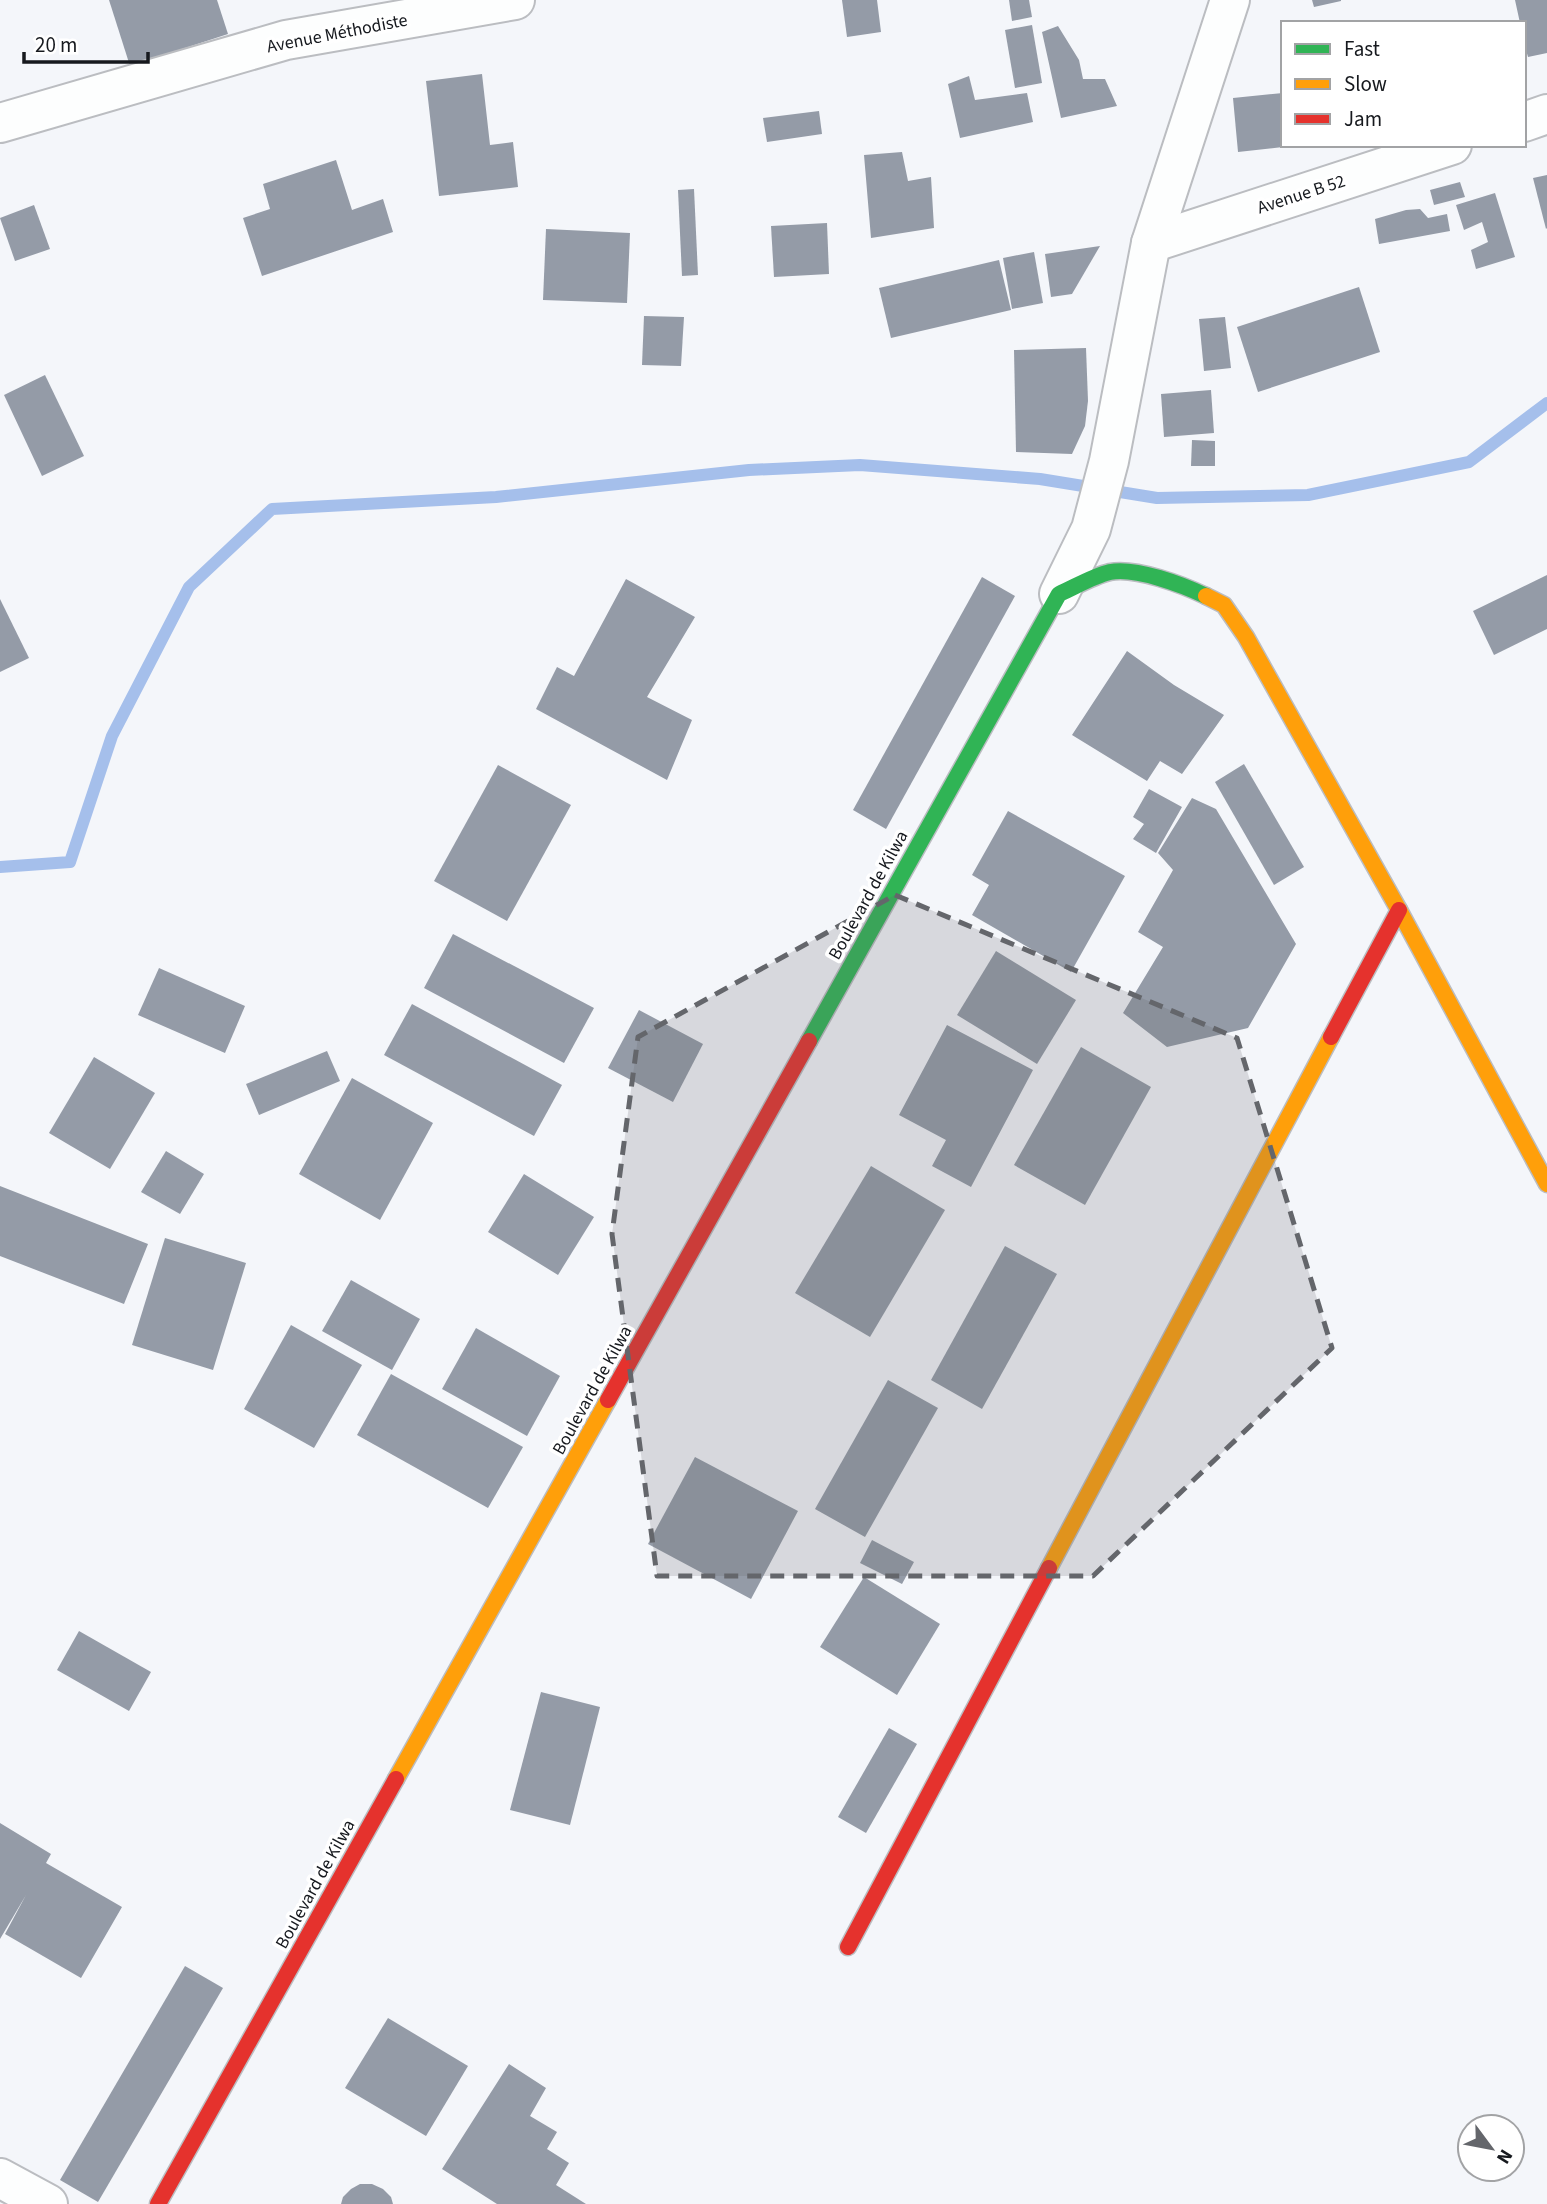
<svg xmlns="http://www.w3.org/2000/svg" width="1547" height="2204" viewBox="0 0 1547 2204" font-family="'Source Sans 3',sans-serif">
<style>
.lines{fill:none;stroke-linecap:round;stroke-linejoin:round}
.stream{stroke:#a5bfeb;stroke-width:12}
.building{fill:#949ba7}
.street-casing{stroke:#bbbdc1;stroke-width:42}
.fast-casing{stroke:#bbbdc1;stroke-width:19}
.slow-casing{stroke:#bbbdc1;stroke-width:19}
.jam-casing{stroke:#bbbdc1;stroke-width:19}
.street{stroke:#fdfefe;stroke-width:38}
.fast{stroke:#30b455;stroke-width:16}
.slow{stroke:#ff9f0a;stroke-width:16}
.jam{stroke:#e5322d;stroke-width:16}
.marked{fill:#64666b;fill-opacity:0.2;stroke:#64666b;stroke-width:5;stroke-dasharray:14 9;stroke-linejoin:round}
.labels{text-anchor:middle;stroke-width:7;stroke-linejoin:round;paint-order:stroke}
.street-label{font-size:18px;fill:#16191e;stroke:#fff}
</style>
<rect width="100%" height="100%" fill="#f4f6fa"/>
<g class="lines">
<polyline class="stream" points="0,867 70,862 112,736 189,587 272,509 496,497 749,470 860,465 1040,479 1157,498 1308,495 1469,462 1547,403"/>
</g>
<g class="building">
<polygon points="109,0 217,0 228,34 130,66"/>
<polygon points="842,0 877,0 881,32 847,37"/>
<polygon points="1009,0 1029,0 1032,17 1012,21"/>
<polygon points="1312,0 1341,0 1341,1 1314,7"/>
<polygon points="1515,0 1547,0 1547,53 1528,57 1524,43 1524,23 1520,23"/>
<polygon points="1032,25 1042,83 1015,88 1005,30"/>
<polygon points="1058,26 1079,60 1083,79 1105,79 1117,106 1061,118 1042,32"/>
<polygon points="482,74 490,145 513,142 518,187 439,196 426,81"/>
<polygon points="969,76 975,100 1027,93 1033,122 960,138 948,84"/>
<polygon points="1283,93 1283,147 1238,152 1233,98"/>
<polygon points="819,111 822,134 767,142 763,118"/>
<polygon points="902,152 908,181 931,177 934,228 871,238 864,155"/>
<polygon points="336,160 352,210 383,199 393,232 262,276 243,218 270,209 263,184"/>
<polygon points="1547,175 1547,228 1546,229 1533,178"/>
<polygon points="1460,182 1465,197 1434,205 1430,190"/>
<polygon points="694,189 698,275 682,276 678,190"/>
<polygon points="1495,193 1515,257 1476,269 1471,250 1488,242 1482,222 1464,230 1456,205"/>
<polygon points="34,205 50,249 15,261 0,218"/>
<polygon points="1420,209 1428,218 1447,214 1450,231 1379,244 1375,219 1406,210"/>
<polygon points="827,223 829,274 774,277 771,226"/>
<polygon points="546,229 630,233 627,303 543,300"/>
<polygon points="1100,246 1072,294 1051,297 1045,254"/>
<polygon points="1034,252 1043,303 1012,309 1003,258"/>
<polygon points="999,260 1011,310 891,338 879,288"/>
<polygon points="1359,287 1380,352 1258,392 1237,327"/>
<polygon points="644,316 684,317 681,366 642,365"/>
<polygon points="1225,317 1231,368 1204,371 1199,319"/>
<polygon points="1086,348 1088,401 1085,426 1072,454 1016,452 1014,350"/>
<polygon points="45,375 84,456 42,476 4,395"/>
<polygon points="1211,390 1214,433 1164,437 1161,394"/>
<polygon points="1192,440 1215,441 1215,466 1191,466"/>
<polygon points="1547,575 1547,629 1494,655 1473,611"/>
<polygon points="982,577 1015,596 886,829 853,810"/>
<polygon points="626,579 695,617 647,697 692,720 667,780 536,709 557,667 574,676"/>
<polygon points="0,599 29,658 0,672"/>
<polygon points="1127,651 1174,685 1224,715 1182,774 1160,761 1147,781 1072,735"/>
<polygon points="1244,764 1304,867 1274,885 1215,782"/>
<polygon points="498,765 571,805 507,921 434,881"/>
<polygon points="1149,789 1182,807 1156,853 1133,839 1144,824 1133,817"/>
<polygon points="1192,798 1216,809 1296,944 1248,1028 1167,1047 1123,1013 1163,947 1138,932 1173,870 1158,853"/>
<polygon points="1008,811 1125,876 1071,972 972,915 989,885 972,875"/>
<polygon points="453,934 594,1008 564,1063 424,988"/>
<polygon points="996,951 1076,1000 1037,1064 957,1015"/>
<polygon points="159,968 245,1006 225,1053 138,1015"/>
<polygon points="412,1004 562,1085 534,1136 384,1055"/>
<polygon points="639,1010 703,1044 673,1102 608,1068"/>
<polygon points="947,1025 1033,1070 971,1187 932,1166 946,1140 899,1115"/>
<polygon points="1081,1047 1151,1087 1085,1205 1014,1165"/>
<polygon points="327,1051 340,1081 259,1115 246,1084"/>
<polygon points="94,1057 155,1093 110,1169 49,1133"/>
<polygon points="352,1078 433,1123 380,1220 299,1174"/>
<polygon points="166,1151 204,1174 180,1214 141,1192"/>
<polygon points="871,1166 945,1210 870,1337 795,1293"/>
<polygon points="524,1174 594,1217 558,1275 488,1232"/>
<polygon points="0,1186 148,1244 124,1304 0,1256"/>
<polygon points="165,1238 246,1263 213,1370 132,1345"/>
<polygon points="1005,1246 1057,1274 982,1409 931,1380"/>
<polygon points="351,1280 420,1319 392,1370 322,1331"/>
<polygon points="291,1325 362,1365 314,1448 244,1409"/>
<polygon points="476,1328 560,1376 527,1436 442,1389"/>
<polygon points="391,1374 523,1447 488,1508 357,1435"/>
<polygon points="888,1380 938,1408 865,1537 815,1509"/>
<polygon points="695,1457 798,1511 751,1599 648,1544"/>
<polygon points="872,1540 914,1562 902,1584 860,1563"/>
<polygon points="864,1577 940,1624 897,1695 820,1647"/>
<polygon points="79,1631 151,1672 129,1711 57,1670"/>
<polygon points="541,1692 600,1707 570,1825 510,1810"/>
<polygon points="889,1728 917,1744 866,1833 838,1817"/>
<polygon points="0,1823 51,1854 46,1863 122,1907 81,1978 5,1934 26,1895 0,1939"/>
<polygon points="185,1966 223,1988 98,2202 60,2180"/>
<polygon points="388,2018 468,2066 426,2136 345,2088"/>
<polygon points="509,2064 546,2088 530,2116 557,2132 547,2149 569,2163 556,2185 586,2204 497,2204 442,2169"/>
<polygon points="360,2184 372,2184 383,2189 391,2197 393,2204 341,2204 343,2197 351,2189"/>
</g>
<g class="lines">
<defs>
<g id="street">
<polyline points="1524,122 1547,114"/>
<polyline points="0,123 286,40 515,0"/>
<polyline points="1151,243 1452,145"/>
<polyline points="1059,594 1091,529 1109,461 1151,243 1230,0"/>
<polyline points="0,2178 48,2204"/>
</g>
<path id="fast" d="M 809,1041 L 1059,594 C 1075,587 1093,576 1110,572 C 1136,567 1183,585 1206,596"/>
<g id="slow">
<polyline points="1206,596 1224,605 1246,637 1399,910 1547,1184"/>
<polyline points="1049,1568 1331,1037"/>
<polyline points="396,1779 608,1400"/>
</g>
<g id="jam">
<polyline points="1331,1037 1399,910"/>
<polyline points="608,1400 809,1041"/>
<polyline points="848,1947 1049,1568"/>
<polyline points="158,2204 396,1779"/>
</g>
</defs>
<use href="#street" class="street-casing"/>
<use href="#fast" class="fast-casing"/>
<use href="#slow" class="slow-casing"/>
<use href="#jam" class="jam-casing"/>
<use href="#street" class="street"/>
<use href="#fast" class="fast"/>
<use href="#slow" class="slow"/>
<use href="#jam" class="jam"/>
</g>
<path class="marked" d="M 895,895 L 1237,1038 L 1332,1348 L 1093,1576 L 657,1576 L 612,1234 L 638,1037 Z"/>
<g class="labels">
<g class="street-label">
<text transform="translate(337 33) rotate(-11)" y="6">Avenue Méthodiste</text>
<text transform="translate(1301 194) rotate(-18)" y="6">Avenue B 52</text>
<text transform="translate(868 895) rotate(-61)" y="6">Boulevard de Kilwa</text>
<text transform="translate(592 1390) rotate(-61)" y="6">Boulevard de Kilwa</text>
<text transform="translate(315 1884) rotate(-61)" y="6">Boulevard de Kilwa</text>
</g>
</g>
<rect x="1281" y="21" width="245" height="126" fill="#ffffff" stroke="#a2a3a5" stroke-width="2"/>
<rect x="1295" y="44" width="35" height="10" fill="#30b455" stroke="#a2a3a5" stroke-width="2"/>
<text x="1344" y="56" font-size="21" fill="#16191e">Fast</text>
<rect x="1295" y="79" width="35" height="10" fill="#ff9f0a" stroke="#a2a3a5" stroke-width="2"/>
<text x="1344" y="91" font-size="21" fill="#16191e">Slow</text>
<rect x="1295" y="114" width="35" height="10" fill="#e5322d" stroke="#a2a3a5" stroke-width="2"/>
<text x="1344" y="126" font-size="21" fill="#16191e">Jam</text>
<g transform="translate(1491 2148) rotate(122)"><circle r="33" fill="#ffffff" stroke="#a2a3a5" stroke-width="2"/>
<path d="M0-5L12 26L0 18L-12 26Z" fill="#64666b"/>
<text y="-10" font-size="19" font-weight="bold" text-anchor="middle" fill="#16191e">N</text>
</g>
<path d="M24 52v10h124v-10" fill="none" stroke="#16191e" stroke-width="3.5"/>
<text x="35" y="52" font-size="21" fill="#16191e" stroke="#ffffff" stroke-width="5" paint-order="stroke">20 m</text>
</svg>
